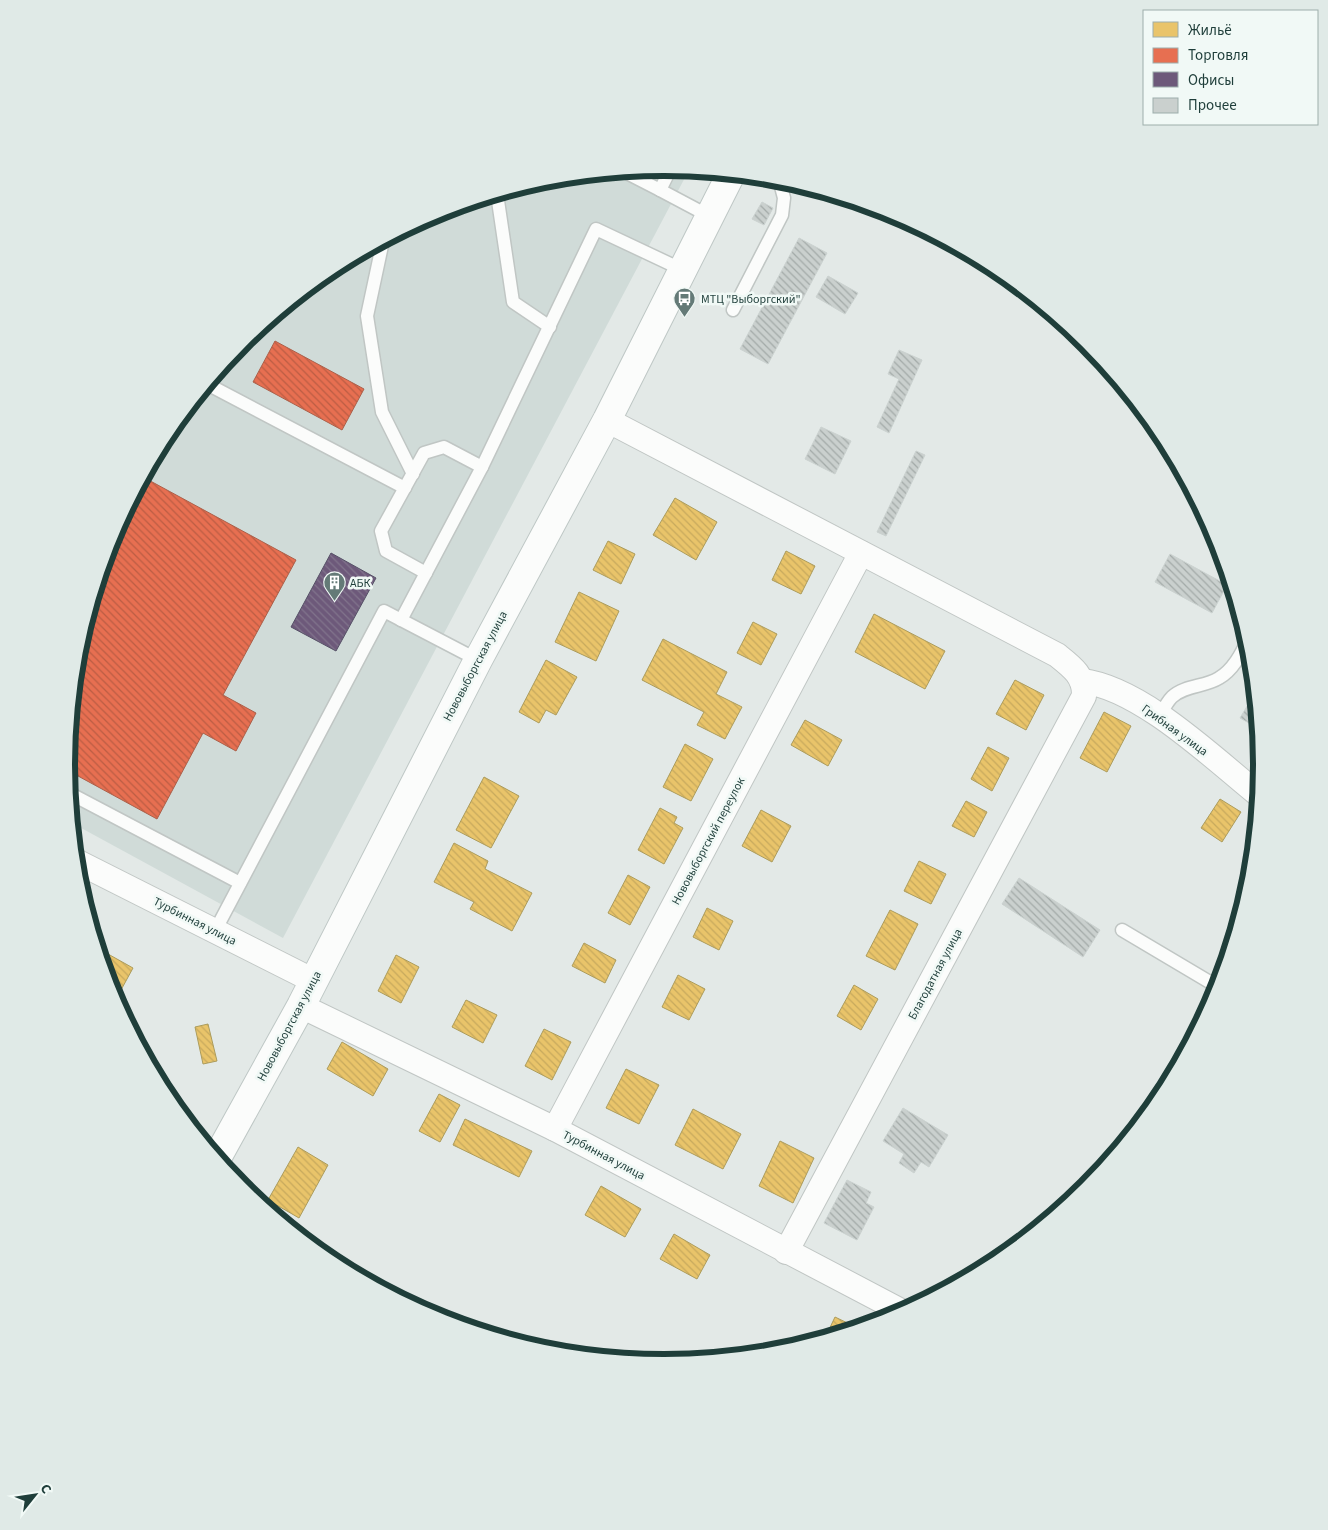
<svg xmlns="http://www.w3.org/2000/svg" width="1328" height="1530" viewBox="0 0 1328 1530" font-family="'Source Sans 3',sans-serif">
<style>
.built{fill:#d0dbd8}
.homes{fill:url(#homes-back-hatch);stroke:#ac9c5c}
.shops{fill:url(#shops-back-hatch);stroke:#ab604a}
.offices{fill:url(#offices-back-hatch);stroke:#565167}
.building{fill:url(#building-back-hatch);stroke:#cbd2d0}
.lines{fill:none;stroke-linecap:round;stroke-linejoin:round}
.lane-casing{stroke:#c0c6c4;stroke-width:15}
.street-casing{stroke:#c0c6c4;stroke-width:26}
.secondary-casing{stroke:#bec7c5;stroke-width:30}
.lane{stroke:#fbfcfb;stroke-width:12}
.street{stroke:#fbfcfb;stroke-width:24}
.secondary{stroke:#fbfcfb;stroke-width:28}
.labels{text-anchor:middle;stroke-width:5;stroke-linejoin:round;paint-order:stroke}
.poi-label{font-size:12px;fill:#1f3e3a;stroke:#f1f9f6;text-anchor:start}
.street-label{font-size:12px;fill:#1f3e3a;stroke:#f1f9f6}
.rim{fill:none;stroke:#1f3e3a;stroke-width:6}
</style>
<defs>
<pattern id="homes-back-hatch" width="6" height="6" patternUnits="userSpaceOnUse" patternTransform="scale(1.25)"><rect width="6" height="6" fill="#e9c46a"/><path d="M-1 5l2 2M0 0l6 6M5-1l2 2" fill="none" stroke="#c7a95d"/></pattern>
<pattern id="shops-back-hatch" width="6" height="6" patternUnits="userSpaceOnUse" patternTransform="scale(1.25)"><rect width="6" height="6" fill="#e76f51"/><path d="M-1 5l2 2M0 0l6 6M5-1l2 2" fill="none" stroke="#bb5d44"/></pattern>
<pattern id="offices-back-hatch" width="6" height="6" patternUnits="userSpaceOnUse" patternTransform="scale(1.25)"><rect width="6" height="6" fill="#6d597a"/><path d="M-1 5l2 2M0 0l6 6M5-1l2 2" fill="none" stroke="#81748c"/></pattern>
<pattern id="building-back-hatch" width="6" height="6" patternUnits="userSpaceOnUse" patternTransform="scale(1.25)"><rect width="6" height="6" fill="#cad0ce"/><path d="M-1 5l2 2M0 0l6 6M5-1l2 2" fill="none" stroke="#a3aaa8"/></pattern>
</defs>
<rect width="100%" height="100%" fill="#e3e9e7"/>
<polygon class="built" points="664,167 689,170 283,938 72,823 66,765 78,648 112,536 167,433 242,342 332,268 436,213 548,179"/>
<g class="homes">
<polygon points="675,498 717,522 696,560 653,535"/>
<polygon points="608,541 635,554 621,584 593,570"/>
<polygon points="786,551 815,566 801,594 772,580"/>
<polygon points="579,592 619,611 596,661 555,642"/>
<polygon points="874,614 945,651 925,689 855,652"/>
<polygon points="753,622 777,634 761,665 737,653"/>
<polygon points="663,639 727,672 716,694 742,707 725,739 697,725 704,712 642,680"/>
<polygon points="546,660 577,677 556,715 546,710 539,723 519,712"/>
<polygon points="1015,680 1044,695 1026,730 996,714"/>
<polygon points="1104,712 1131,726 1107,772 1080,758"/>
<polygon points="805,720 842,740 828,766 791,745"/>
<polygon points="685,744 713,759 691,801 663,787"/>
<polygon points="988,747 1009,758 992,791 971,779"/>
<polygon points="484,777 519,796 491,848 456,830"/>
<polygon points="1220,799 1241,812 1222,842 1201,828"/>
<polygon points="966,801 987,812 974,837 952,826"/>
<polygon points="660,808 677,817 674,823 683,828 664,864 638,850"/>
<polygon points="761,810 791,826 772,862 742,846"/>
<polygon points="454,843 488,861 485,869 532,893 512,931 470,909 474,902 434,882"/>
<polygon points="919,861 946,874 931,904 904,891"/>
<polygon points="628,875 650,887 630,925 608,913"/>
<polygon points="707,908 733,921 719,950 693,937"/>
<polygon points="890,910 918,924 895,970 866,956"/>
<polygon points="584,943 616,960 605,983 572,966"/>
<polygon points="108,954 133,968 115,1001 103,964"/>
<polygon points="396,955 419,967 401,1003 378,991"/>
<polygon points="678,975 705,989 689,1020 662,1007"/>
<polygon points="854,985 878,999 861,1030 837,1016"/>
<polygon points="466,1000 497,1015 483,1043 452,1027"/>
<polygon points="208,1024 217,1061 203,1064 195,1027"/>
<polygon points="544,1029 571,1042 552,1080 525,1066"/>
<polygon points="342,1042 388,1069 373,1096 327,1069"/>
<polygon points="626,1069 659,1085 639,1124 606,1108"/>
<polygon points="439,1094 460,1105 440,1142 419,1131"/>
<polygon points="693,1109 741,1134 723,1169 675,1145"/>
<polygon points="465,1119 532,1151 519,1177 453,1145"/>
<polygon points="780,1141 814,1158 793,1203 759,1186"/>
<polygon points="298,1147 328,1165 299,1218 268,1200"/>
<polygon points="601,1186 641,1209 625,1237 585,1215"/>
<polygon points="674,1234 710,1255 697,1279 660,1259"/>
<polygon points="835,1317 858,1328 825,1338"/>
</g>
<g class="shops">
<polygon points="275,341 364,389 342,430 253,382"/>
<polygon points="143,477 296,560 223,695 256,713 236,751 203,733 157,819 67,770 66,765 78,648 112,536"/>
</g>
<polygon class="offices" points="331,553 376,578 336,651 291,627"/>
<g class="building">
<polygon points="762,202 773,208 764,225 752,219"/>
<polygon points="799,238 827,253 768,364 740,349"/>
<polygon points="828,276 858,293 845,314 816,297"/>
<polygon points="899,350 922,360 889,433 877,427 899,379 888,374"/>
<polygon points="821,427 851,441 835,474 805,459"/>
<polygon points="916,451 925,455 886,536 877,532"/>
<polygon points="1170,554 1227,585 1212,613 1155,582"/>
<polygon points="1255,693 1258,728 1240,718"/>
<polygon points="1019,878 1100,930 1083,957 1002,904"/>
<polygon points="903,1108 948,1135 929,1167 921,1162 914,1173 899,1163 904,1154 883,1141"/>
<polygon points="847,1180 871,1192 866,1203 874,1207 857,1240 824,1223"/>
</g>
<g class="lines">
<defs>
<g id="lane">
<polyline points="671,168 660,190 709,216"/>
<polyline points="623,171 660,190"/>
<polyline points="497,194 513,302 550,327"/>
<polyline points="383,241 367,316 382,412 413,474"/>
<polyline points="733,310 782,215 784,198 779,179"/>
<polyline points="207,384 405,488"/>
<polyline points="426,573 386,551 381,531 424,453 444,447 482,467"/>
<polyline points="401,620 482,467 596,229 683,270"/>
<path d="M 1159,717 C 1163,710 1167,702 1172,697 C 1185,685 1205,687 1219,678 C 1233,670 1241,654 1248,640"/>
<polyline points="69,793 240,883"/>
<polyline points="1122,930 1218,987"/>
<polyline points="215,931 384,611 478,660"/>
</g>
<g id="street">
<path d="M 607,420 L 1057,655 C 1071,666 1085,676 1084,696 L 786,1252"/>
<path d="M 1082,681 C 1141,688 1213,758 1259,795"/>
<polyline points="76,861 314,981"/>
<polyline points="301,1006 555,1129 903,1312"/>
<polyline points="555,1129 861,553"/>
</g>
<polyline id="secondary" points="217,1158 301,1006 478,660 607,420 731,174"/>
</defs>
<use href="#lane" class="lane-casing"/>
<use href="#street" class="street-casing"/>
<use href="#secondary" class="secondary-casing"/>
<use href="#lane" class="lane"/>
<use href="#street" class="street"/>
<use href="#secondary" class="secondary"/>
</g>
<defs>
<symbol id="bus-pin" viewBox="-11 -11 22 30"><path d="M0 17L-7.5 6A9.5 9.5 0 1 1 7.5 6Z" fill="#647a77" stroke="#f1f9f6"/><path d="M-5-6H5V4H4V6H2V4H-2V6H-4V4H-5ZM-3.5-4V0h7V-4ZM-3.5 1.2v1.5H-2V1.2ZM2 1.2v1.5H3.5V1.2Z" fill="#fff"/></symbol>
<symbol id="building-pin" viewBox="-11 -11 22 30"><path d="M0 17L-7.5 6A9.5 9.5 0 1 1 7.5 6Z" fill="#647a77" stroke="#f1f9f6"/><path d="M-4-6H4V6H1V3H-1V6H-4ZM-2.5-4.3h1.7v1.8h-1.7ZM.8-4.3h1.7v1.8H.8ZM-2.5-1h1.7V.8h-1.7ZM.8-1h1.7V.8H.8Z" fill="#fff"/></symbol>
</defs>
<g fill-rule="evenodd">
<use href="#bus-pin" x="672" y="286" width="25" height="34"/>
<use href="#building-pin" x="322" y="570" width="25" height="34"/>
</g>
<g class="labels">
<g class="poi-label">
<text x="701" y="303">МТЦ "Выборгский"</text>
<text x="350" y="587">АБК</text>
</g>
<g class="street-label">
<text transform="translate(475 666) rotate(-62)" y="4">Нововыборгская улица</text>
<text transform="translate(1175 730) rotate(36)" y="4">Грибная улица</text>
<text transform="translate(708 841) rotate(-62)" y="4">Нововыборгский переулок</text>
<text transform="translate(195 921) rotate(27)" y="4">Турбинная улица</text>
<text transform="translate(935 974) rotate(-62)" y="4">Благодатная улица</text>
<text transform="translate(289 1026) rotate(-62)" y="4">Нововыборгская улица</text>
<text transform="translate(604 1155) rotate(28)" y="4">Турбинная улица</text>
</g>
</g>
<path d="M0 0H1328V1530H0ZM75 765a589 589 0 1 1 1178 0a589 589 0 1 1-1178 0Z" fill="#e0eae7" fill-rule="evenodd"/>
<path class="rim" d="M75 765a589 589 0 1 1 1178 0a589 589 0 1 1-1178 0Z"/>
<rect x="1143" y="10" width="175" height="115" fill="#f1f9f6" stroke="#9daeab"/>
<rect x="1153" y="22" width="25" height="15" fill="#e9c46a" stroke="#9daeab"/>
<text x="1188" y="35" font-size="15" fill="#1f3e3a">Жильё</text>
<rect x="1153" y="48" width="25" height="15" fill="#e76f51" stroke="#9daeab"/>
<text x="1188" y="60" font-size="15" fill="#1f3e3a">Торговля</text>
<rect x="1153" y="72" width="25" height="15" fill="#6d597a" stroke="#9daeab"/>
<text x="1188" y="85" font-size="15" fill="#1f3e3a">Офисы</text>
<rect x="1153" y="98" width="25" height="15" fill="#cad0ce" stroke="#9daeab"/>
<text x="1188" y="110" font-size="15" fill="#1f3e3a">Прочее</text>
<g transform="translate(35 1495) rotate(60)" stroke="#f1f9f6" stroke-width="4" paint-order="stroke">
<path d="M0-4L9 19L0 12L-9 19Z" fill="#1f3e3a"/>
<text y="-8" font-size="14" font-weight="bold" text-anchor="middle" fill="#1f3e3a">С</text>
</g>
</svg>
